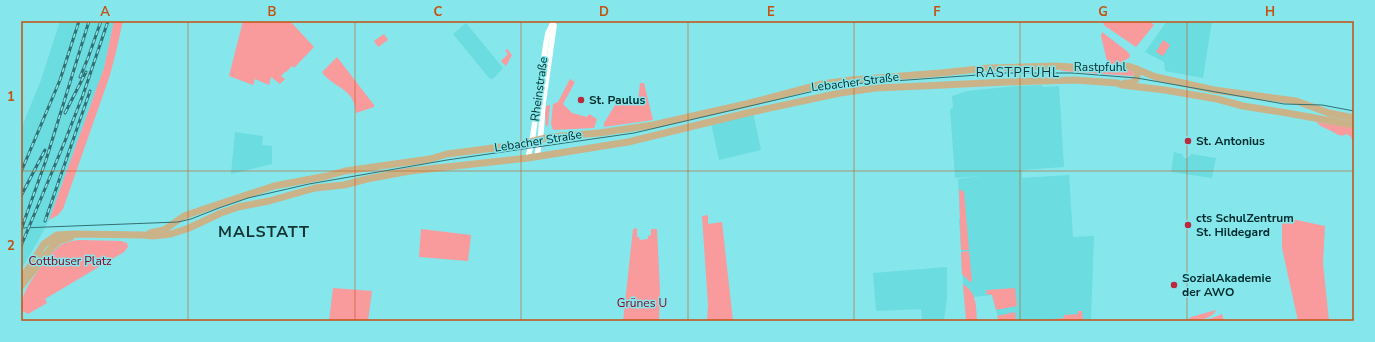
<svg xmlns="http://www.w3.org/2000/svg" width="1375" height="342" viewBox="0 0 1375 342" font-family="'Nunito Sans',sans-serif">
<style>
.built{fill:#6bdce0}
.green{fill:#f99a9c}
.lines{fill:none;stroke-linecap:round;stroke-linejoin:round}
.tertiary{stroke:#fff;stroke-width:5.5}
.primary{stroke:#cbb389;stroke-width:7}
.tram{stroke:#317073;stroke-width:1}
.rail-casing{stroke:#317073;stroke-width:3}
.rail{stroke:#85e7eb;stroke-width:1.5;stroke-dasharray:4.5;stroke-linecap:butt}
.grid{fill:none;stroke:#c55211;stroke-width:1;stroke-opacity:0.55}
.poi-dot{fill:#bb293e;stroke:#85e7eb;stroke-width:1.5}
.labels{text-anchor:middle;stroke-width:3;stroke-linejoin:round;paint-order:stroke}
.street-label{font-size:12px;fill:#002c2e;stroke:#85e7eb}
.poi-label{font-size:12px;font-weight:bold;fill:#002c2e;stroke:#85e7eb;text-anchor:start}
.park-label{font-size:12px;fill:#890724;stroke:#85e7eb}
.neighbourhood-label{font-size:13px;letter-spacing:1px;fill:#143435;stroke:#85e7eb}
.district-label{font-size:16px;font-weight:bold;letter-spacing:1px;fill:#143435;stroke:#85e7eb}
.neatline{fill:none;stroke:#c55211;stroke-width:1.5}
.grid-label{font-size:13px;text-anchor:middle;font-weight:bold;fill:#c55211}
</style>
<rect width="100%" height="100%" fill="#85e7eb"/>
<g class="built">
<polygon points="60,21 114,21 104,68 49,220 38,241 21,270 21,129 41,80"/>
<polygon points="1167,21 1212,21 1203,78 1165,71 1164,62 1145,52"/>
<polygon points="466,23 503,68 494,78 492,79 489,78 453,34"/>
<polygon points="1042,85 1043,87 1059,86 1064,167 1022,170 1022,178 1069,175 1073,237 1094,236 1091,321 999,321 992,295 964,298 959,219 960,219 958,179 981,176 955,178 950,109 953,108 952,96 967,91 1016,86"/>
<polygon points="753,112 761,150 719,160 711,123"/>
<polygon points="235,132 263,136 262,145 272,146 272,164 231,174"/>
<polygon points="1174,152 1182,154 1184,158 1187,158 1190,156 1191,154 1216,158 1212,178 1171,172"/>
<polygon points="947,267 947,299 944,320 922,320 921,309 876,311 873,273"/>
</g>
<g class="green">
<polygon points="114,21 123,21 115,56 109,78 63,209 58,215 49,220 104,68"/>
<polygon points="243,21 254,21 259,23 260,21 290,21 314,47 294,68 292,66 286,72 285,72 281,76 285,79 280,84 271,77 269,85 255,79 253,85 229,76"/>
<polygon points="1102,21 1149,21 1154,25 1136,47 1105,26"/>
<polygon points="1102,32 1128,52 1130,55 1129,58 1122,62 1108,65 1101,36"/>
<polygon points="384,34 388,40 378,47 374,41"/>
<polygon points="1163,40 1170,45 1163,56 1156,52"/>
<polygon points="507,49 512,55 506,66 501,61 508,54 505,51"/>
<path d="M 337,57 L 374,105 L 374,107 L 356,113 C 354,89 339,90 324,75 L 322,72 Z"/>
<polygon points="1127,69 1134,72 1133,76 1062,71 1062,70"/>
<polygon points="570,79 575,82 563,104 572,113 587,117 589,114 597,119 594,128 553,130 551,124 553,104 558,102"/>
<polygon points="640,83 644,83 653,120 604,127 604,123 617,102 638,103"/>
<polygon points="550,105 548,125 546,127 545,113 546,106"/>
<path d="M 1316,122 L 1354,128 L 1354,145 L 1351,137 L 1347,134 C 1338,138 1337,133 1329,130 C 1323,127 1320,126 1316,122 Z"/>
<polygon points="959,189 964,192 969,250 961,250"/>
<polygon points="708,215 708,224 722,222 733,321 707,321 708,305 702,216"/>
<polygon points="1282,217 1325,226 1323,263 1329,321 1298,321 1282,248"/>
<polygon points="637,228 637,237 639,237 640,240 648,239 648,236 651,235 651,229 657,229 660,290 659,321 623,321 633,229"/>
<polygon points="421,229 471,235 468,261 419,257"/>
<path d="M 79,240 L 121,241 L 127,243 L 128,247 L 124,252 L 45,299 L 47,303 L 28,314 L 21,310 C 21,305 22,300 24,295 C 27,284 51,251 61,245 C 66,242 72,241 79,240 Z"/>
<polygon points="969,251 972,281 970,282 962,274 961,252"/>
<path d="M 963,284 C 977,293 976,306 977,321 L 966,321 Z"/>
<polygon points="333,288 372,291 368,321 329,321"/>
<polygon points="1015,288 1017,306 996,310 992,295 986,294 987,290"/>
<path d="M 1216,310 C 1213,319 1195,321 1187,321 L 1191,317 Z"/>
<polygon points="1078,311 1082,311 1083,321 1037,321 1064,318 1064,315 1078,314"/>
<polygon points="1015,312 1016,321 999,321 997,316"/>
<polygon points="1222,314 1224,321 1205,321"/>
</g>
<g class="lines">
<g class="tertiary">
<polyline points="537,156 541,132 543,104 554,26"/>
<polyline points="528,158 533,135 546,43 548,33 554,21"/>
</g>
<g class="primary">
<path d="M 1125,83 C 1134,84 1139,79 1137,69"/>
<polyline points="150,233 164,230 184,216 204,209 274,186 327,176 345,171 430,159 447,154 517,145 550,137 599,133 653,125 746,104 822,84 851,80 940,73 989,68 1056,66 1102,69 1126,66 1131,67 1156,77 1214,90 1296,101 1329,113 1354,118"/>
<polyline points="21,280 44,244 57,235 75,234 143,235 153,236 171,234 189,228 221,213 238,207 269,201 315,188 344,185 367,179 410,171 528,158 628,142 747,113 840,93 876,88 922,86 1006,82 1075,80 1117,83 1122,85 1165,90 1217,99 1243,106 1287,113 1354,125"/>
<polyline points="21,286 53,246 59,241 71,237"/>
</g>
<polyline class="tram" points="21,228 178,222 191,219 219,208 248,198 309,184 447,160 634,133 823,89 851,84 1006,73 1072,73 1137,78 1284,104 1322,105 1354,111"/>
<defs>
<g id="rail">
<polyline points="80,77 88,58 101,21"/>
<polyline points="65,113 86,72"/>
<polyline points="21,172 60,80 79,21"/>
<polyline points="21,196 45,150"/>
<polyline points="45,221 90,91"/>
<polyline points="21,230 46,160 89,21"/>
<polyline points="21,246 65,141 83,95 108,21"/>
</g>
</defs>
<use href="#rail" class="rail-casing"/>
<use href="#rail" class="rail"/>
</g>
<path class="grid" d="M 188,21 L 188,321M 355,21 L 355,321M 521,21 L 521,321M 688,21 L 688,321M 854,21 L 854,321M 1020,21 L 1020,321M 1187,21 L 1187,321M 21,171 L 1354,171"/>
<g class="poi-dot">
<circle cx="581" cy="100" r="4"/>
<circle cx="1188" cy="141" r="4"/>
<circle cx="1188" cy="225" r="4"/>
<circle cx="1174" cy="285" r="4"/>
</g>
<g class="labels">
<g class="street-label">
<text x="1100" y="71">Rastpfuhl</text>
<text transform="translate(855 82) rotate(-7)" y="4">Lebacher Straße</text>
<text transform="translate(539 89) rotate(-82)" y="4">Rheinstraße</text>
<text transform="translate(538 141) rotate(-9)" y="4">Lebacher Straße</text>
</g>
<g class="poi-label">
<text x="589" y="104">St. Paulus</text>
<text x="1196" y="145">St. Antonius</text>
<text x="1196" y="222">cts SchulZentrum<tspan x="1196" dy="14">St. Hildegard</tspan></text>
<text x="1182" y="282">SozialAkademie<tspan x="1182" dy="14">der AWO</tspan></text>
</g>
<g class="park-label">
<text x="70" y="265">Cottbuser Platz</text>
<text x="642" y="307">Grünes U</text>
</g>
<g class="neighbourhood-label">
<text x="1018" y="77">RASTPFUHL</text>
</g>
<g class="district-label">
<text x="264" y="237">MALSTATT</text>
</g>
</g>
<rect width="1375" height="342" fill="none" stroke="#85e7eb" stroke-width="44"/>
<rect x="22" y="22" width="1331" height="298" class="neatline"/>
<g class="grid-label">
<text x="105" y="16">A</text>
<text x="272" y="16">B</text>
<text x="438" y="16">C</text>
<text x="604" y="16">D</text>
<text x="771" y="16">E</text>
<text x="937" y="16">F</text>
<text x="1103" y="16">G</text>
<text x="1270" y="16">H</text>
<text x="11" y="101">1</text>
<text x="11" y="250">2</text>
</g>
</svg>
